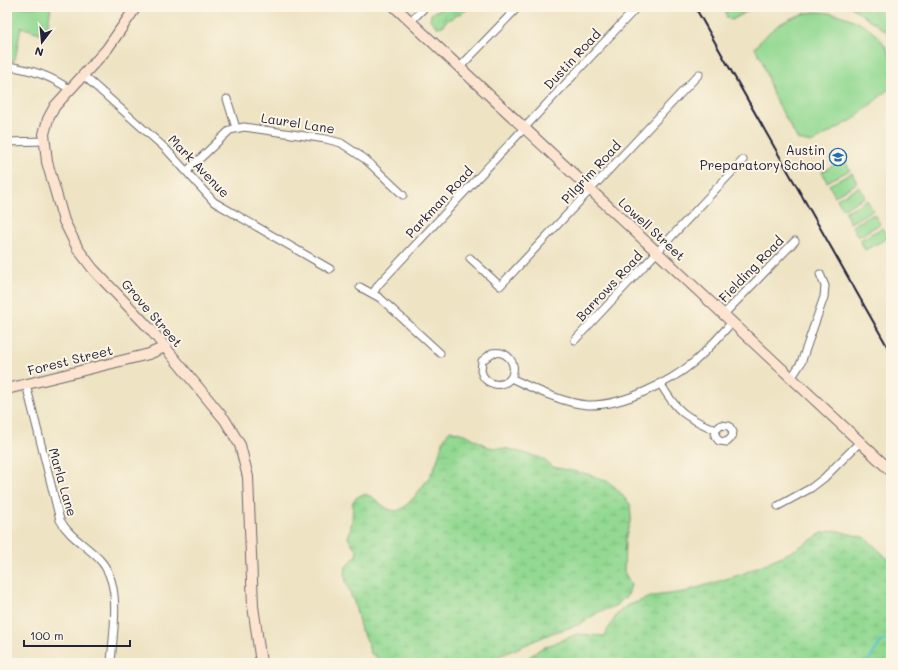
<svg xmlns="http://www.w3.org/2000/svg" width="898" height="670" viewBox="0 0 898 670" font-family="Mali,sans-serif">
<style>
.green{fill:#93d992;stroke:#5a7e66}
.wetland{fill:url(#wetland-marsh);stroke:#5a7e66}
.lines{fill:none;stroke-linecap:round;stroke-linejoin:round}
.stream{stroke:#59c1d7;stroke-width:2}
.street-casing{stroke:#69666b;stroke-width:9}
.secondary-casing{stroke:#69666b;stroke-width:12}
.street{stroke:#fff;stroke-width:7}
.secondary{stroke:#fde4d1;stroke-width:10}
.rail{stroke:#22223b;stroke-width:2}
.labels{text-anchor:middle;stroke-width:4;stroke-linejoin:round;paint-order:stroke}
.street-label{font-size:13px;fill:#22223b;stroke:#fcf5e5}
.poi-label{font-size:13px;fill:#22223b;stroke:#fcf5e5;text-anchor:end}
</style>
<defs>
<pattern id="wetland-marsh" width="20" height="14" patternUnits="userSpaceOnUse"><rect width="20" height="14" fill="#93d992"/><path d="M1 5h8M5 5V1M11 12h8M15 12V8" fill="none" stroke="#7eba7f"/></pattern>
</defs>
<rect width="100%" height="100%" fill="#fcf5e5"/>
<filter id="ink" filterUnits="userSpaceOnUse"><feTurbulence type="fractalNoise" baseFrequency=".025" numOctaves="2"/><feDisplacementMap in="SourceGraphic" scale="8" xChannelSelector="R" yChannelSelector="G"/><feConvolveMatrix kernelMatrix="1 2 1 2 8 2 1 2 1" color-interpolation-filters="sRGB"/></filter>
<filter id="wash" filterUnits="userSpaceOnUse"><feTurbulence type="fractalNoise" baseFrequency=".012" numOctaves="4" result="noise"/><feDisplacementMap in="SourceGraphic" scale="16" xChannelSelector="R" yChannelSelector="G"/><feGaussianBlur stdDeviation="0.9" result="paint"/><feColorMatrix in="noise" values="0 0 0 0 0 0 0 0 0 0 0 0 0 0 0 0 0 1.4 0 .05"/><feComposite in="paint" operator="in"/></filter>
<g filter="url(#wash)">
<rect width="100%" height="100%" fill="#eee3c3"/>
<g class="green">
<polygon points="7,7 51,7 46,35 21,27 15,60 7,60"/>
<polygon points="723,7 755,7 732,20 727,18 726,13"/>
<path d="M 813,12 C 843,11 882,27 891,59 C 893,68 891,79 891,87 L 854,119 L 811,143 L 798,140 L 773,95 L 762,60 L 755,48 C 770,28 788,16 813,12 Z"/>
<polygon points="844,159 850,170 827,182 822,172"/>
<polygon points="852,173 857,183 835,196 829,185"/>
<polygon points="859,187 865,197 843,209 837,199"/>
<polygon points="867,200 873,210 850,223 845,212"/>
<polygon points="874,214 880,224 858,237 852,226"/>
<polygon points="882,228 888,238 865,250 860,240"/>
</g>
<g class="wetland">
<polygon points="449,7 472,7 445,22 443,26 437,27 430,20 431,14 435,11"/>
<polygon points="851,7 891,7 891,35"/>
<path d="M 450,430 L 467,435 L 488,447 L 509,449 L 541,458 L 553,467 L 587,474 L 605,480 L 615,487 L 630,504 L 631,518 L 625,540 L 624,572 L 631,584 L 628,595 L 615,606 L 599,612 L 578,625 L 552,633 L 484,663 L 384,663 L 370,653 L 368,642 L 361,630 L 355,605 L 346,582 L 345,574 L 346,567 L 356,556 L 357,551 L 348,538 L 352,522 L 353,501 C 372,479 384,522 403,508 C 413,500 426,483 432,472 C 440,459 440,441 450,430 Z"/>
<polygon points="834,530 866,538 891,562 891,663 521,663 540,649 577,634 604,636 618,613 627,606 653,596 684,592 742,574 793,551 822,533"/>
</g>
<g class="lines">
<polyline class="stream" points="867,663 881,642 891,637"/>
</g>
</g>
<g filter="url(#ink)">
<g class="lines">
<defs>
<g id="street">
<polyline points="410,22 425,7"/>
<path d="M 7,66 C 29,69 51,76 69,89"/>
<polyline points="459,68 518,7"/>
<polyline points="83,75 166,149 214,202 330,269"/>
<polyline points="227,99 236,128"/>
<polyline points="7,142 44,141"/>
<polyline points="187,171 230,130 244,127 326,139 341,143 365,159 403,195"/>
<polyline points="470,258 500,286 699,74"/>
<polyline points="360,287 380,298 440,353"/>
<polyline points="373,293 379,284 637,7"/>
<polyline points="724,314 795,241"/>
<polyline points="575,340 743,160"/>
<polyline points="792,377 801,363 824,297 825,286 820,274"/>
<path d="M 511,378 C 501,389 485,385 481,371 L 482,361 L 492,353 C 508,350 518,364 511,378 C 532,388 565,404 588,405 C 622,406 669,383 694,362 C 708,350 720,336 732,322"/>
<path d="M 660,383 C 677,412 685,417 716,430 L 715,436 L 719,441 L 727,442 L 732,437 L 733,432 L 729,426 L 721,425 L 716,430"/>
<path d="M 26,384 L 60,520 C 69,537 86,545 99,559 C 123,583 113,631 111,663"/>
<polyline points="778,506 811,488 824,478 860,442"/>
</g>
<g id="secondary">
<polyline points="136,7 107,49 55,106 48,119 44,134 47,162 64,221 78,249 93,269 151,330 225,420 240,445 248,477 253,606 261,663"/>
<polyline points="395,7 891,471"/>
<polyline points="7,389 149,354 165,347"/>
</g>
</defs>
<use href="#street" class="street-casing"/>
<use href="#secondary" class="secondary-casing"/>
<use href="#street" class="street"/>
<use href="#secondary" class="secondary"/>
<polyline class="rail" points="695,7 891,353"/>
</g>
</g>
<defs>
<symbol id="school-ring" viewBox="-11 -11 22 22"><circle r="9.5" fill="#fcf5e5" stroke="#1f6fb2" stroke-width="1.5"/><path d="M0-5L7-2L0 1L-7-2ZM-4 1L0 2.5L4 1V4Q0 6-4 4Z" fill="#1f6fb2"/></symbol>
</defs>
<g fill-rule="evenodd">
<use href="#school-ring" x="828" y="147" width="20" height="20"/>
</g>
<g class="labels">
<g class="street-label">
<text transform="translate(572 59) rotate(-47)" y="5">Dustin Road</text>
<text transform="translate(298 123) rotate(9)" y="5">Laurel Lane</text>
<text transform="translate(199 166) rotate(46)" y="5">Mark Avenue</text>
<text transform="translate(591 172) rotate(-47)" y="5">Pilgrim Road</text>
<text transform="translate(439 202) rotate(-47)" y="5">Parkman Road</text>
<text transform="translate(652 229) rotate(43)" y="5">Lowell Street</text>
<text transform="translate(751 269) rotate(-46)" y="5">Fielding Road</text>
<text transform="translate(609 286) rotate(-47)" y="5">Barrows Road</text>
<text transform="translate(152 313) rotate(49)" y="5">Grove Street</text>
<text transform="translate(70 360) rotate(-14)" y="5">Forest Street</text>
<text transform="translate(63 482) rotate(74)" y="5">Marla Lane</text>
</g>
<g class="poi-label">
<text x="825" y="155">Austin<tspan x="825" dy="15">Preparatory School</tspan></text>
</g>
</g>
<rect width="898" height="670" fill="none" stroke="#fcf5e5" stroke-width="24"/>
<g transform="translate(42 42) rotate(196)" stroke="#fcf5e5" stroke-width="3" paint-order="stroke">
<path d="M0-3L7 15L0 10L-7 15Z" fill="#22223b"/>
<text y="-6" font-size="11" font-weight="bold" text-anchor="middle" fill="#22223b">N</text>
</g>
<path d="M24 640v6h106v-6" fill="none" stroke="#22223b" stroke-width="2"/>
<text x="30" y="640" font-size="12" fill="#22223b" stroke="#fcf5e5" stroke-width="3" paint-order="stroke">100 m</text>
</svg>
